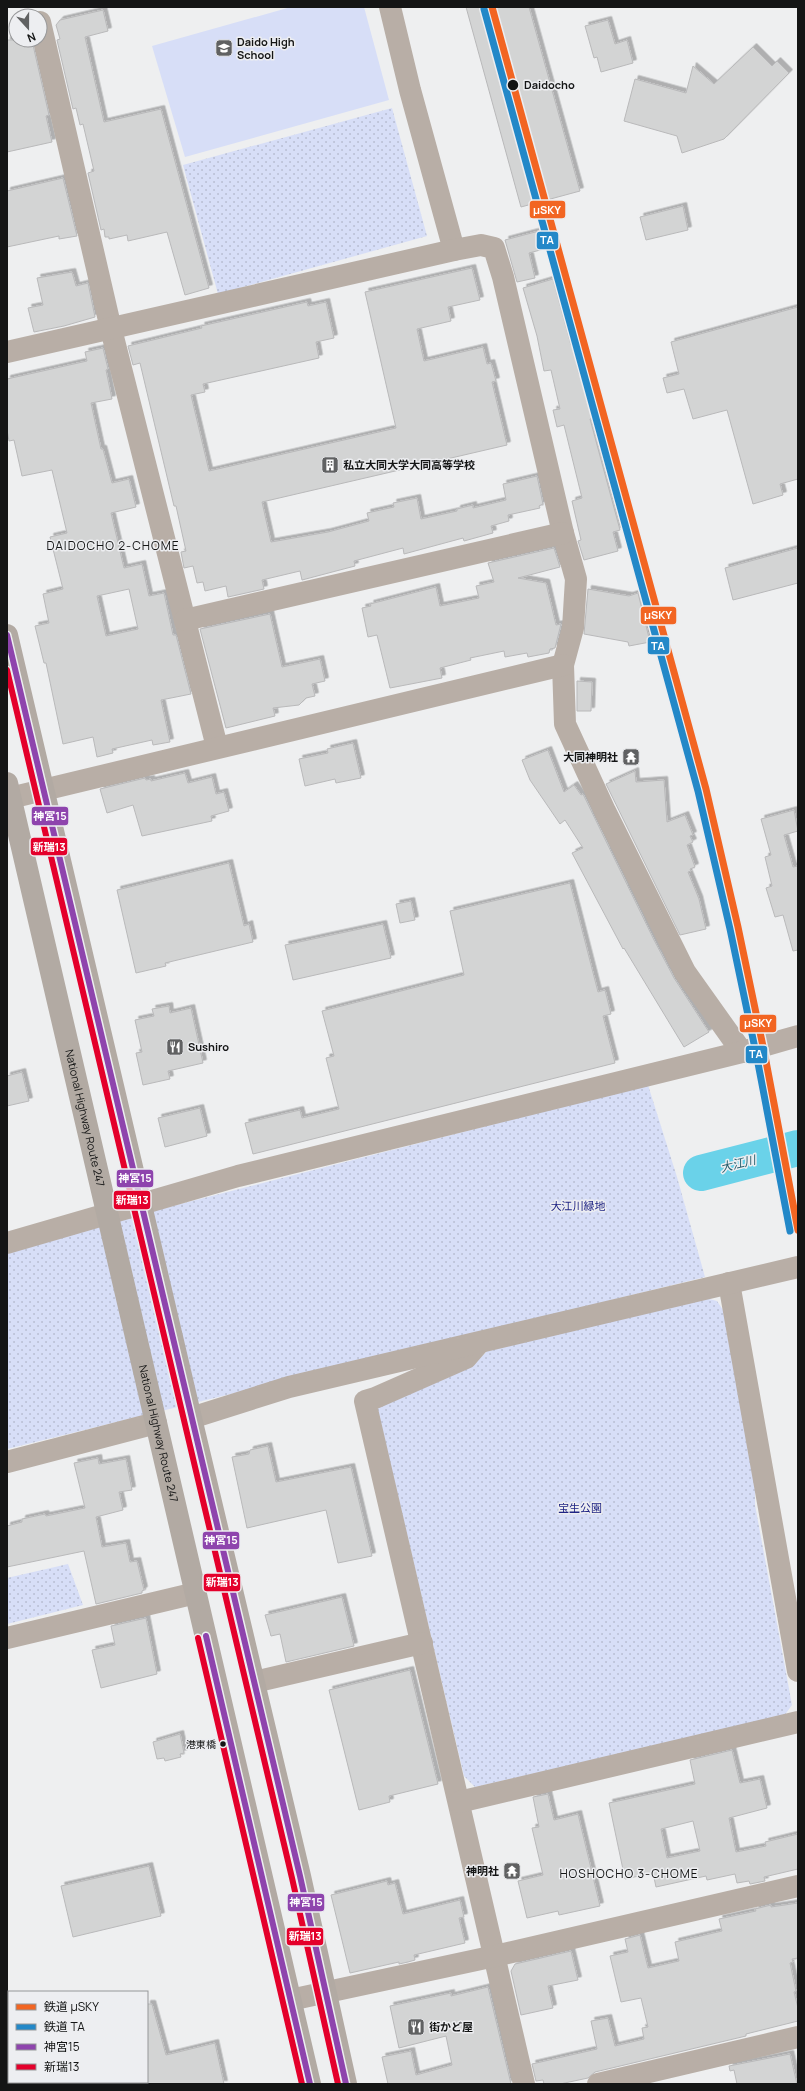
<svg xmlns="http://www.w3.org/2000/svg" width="805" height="2091" viewBox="0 0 805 2091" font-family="Manrope,'Noto Sans JP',sans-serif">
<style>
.grass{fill:#d7def7}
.park{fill:url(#park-dots)}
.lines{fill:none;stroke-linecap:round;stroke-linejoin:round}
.river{stroke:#6ad2e9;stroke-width:36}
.building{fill:#d3d4d4;stroke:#b9b9ba;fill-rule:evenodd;filter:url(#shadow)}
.minor{stroke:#b8aea6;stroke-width:22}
.highway{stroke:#b2aaa3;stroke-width:22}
.bus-1-casing{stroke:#edeef1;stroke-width:9}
.bus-2-casing{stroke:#edeef1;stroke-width:9}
.bus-1{stroke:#8e44ad;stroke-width:6}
.bus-2{stroke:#e4002b;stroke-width:6}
.rail-1-casing{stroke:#edeef1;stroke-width:10}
.rail-2-casing{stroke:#edeef1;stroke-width:10}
.rail-1{stroke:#f26522;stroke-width:7}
.rail-2{stroke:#2388c8;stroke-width:7}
.stop-dot{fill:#141515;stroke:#edeef1;stroke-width:1.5}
.labels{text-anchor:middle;stroke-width:3;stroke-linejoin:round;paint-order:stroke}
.bus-label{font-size:10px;fill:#141515;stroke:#edeef1;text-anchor:end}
.poi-label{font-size:11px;font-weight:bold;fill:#141515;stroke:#edeef1;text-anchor:start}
.stop-label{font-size:11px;font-weight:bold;fill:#141515;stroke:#edeef1;text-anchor:start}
.street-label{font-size:11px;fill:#141515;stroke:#edeef1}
.park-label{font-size:11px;fill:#1f2484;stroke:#edeef1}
.neighbourhood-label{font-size:12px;letter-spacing:1px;fill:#141515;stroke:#edeef1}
.water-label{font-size:12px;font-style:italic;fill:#255d6c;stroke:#edeef1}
.line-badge{stroke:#edeef1;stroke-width:1.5}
.badge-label{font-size:11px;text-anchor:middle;font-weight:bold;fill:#fff}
</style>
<defs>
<pattern id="park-dots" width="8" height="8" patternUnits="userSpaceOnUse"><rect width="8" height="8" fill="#d7def7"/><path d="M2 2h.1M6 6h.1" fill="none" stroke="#b8bed3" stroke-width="1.8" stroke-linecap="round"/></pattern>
<filter id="shadow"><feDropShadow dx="3.5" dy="-3.5" stdDeviation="0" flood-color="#0004"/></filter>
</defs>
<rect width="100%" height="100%" fill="#eeeff0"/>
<polygon class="grass" points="291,7 364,7 389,100 185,157 152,46"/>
<g class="park">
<polygon points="392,108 427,236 218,294 183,165"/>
<polygon points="648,1085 677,1177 705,1277 7,1449 7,1248"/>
<polygon points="705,1298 717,1301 723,1310 755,1477 755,1505 792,1705 784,1716 475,1787 464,1776 376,1403 476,1362 487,1351"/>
<polygon points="68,1564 83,1605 7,1624 7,1578"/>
</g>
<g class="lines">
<polyline class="river" points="701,1173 798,1148"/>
</g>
<g class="building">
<polygon points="466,7 529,7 580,191 521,207"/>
<polygon points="103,10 108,31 85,37 104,122 161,109 209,288 185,295 167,232 128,241 127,235 109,239 109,237 105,237 104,229 101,230 88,173 94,171 83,124 80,125 76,108 73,109 57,40 60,39 56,25 60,20"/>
<polygon points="608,20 615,44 627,40 633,63 601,72 597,57 594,58 585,26"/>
<polygon points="7,40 22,40 24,47 33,45 49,115 46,116 52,142 7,152"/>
<polygon points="753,47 772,66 777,61 789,73 724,139 682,153 677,136 624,121 635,79 686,93 693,66 714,84"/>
<polygon points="63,178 77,236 59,239 59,236 7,247 7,191"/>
<polygon points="683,206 688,230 646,240 640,217"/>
<polygon points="539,231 544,249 529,253 535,278 517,282 505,240"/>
<polygon points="472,268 480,300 448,307 451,321 417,329 424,361 483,347 487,364 491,363 496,381 492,382 507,445 262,502 271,542 328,532 369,521 367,513 394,507 393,503 417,498 421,519 457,511 457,509 473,505 473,508 506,500 503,484 537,476 543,504 539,506 540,508 508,515 509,521 491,526 493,533 464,541 463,538 404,554 403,548 354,561 355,566 302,580 300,571 262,580 264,589 228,597 226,586 205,591 203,582 197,583 193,566 184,568 181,552 186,551 176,506 174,506 140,363 133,365 128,346 202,328 201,326 307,302 308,306 326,302 334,338 316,342 319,358 203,384 205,392 191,395 209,471 396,428 365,292"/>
<polygon points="72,272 76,286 88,283 95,317 64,326 34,332 28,308 43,305 37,278"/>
<polygon points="553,279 571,345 572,345 579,374 581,374 587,402 589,402 593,418 590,419 620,530 613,532 618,551 584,560 578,541 581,540 572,501 582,498 564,425 557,427 553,410 560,409 551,370 544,371 537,336 523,288"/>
<polygon points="798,307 798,479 780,484 783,495 753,504 727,410 693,419 684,389 667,393 663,378 679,374 671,342"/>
<path d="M 103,348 L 108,369 L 106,370 L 112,399 L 91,403 L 101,449 L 103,449 L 112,483 L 129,479 L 136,507 L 111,513 L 124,568 L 142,564 L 149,596 L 164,593 L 173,635 L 176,635 L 191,694 L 161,700 L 170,742 L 153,745 L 152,740 L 112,749 L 113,753 L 97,757 L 93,737 L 63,744 L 46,663 L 44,663 L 35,626 L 49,623 L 43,594 L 63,589 L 50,537 L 67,533 L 52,470 L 22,476 L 14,440 L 9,441 L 7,430 L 7,379 L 87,361 L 85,352 ZM 129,589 L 138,629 L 106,636 L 97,596 Z"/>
<polygon points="554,548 560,567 518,578 546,583 556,625 561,624 555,648 550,649 549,653 528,657 527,653 505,657 504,651 470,658 471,660 440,668 442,678 390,688 377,635 368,637 362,608 371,606 370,604 436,587 440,606 479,598 476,586 494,582 488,563"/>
<polygon points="798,548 798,583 733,600 725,568"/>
<polygon points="588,589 629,596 638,593 650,642 629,646 628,642 584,634"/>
<polygon points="270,614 282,667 320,659 325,681 312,684 315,696 306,698 299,705 273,708 275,716 226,728 200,629"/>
<polygon points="577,681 592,682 591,711 577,711"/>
<polygon points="353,743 361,778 336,783 335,779 305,786 299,759 328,753 327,749"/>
<polygon points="548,750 564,792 574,785 581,795 583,794 654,940 674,978 709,1032 684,1047 624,948 623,949 572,853 583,848 565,820 560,824 530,780 522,760"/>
<polygon points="635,771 636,782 664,780 667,822 685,815 693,835 690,836 693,842 687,845 695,867 690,869 691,871 688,872 699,899 706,929 680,935 606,784"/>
<polygon points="185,773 188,783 212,777 216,794 224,792 229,811 211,816 212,821 142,836 133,805 107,813 100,789 145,778 146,780 151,779 151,781"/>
<polygon points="794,810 798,831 784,835 793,867 798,866 798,950 793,951 783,915 775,917 766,888 772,886 765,857 771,855 761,819"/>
<polygon points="229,863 244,926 249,924 253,942 165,963 166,966 136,973 117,890"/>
<polygon points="570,883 598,992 605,990 611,1014 603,1016 615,1063 253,1154 245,1123 300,1110 302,1118 339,1109 326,1058 334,1056 322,1011 464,975 450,911"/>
<polygon points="411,901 415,920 400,923 396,904"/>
<polygon points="383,924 391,958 293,980 285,945"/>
<polygon points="169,1006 170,1013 191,1008 203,1063 168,1071 170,1079 143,1085 136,1053 142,1052 135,1020 154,1016 152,1009"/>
<polygon points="22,1072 29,1101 7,1106 7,1076"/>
<polygon points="200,1108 207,1136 165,1147 158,1118"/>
<polygon points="268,1446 276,1482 351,1467 372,1556 338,1563 326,1510 247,1528 232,1457 249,1454 250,1450"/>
<polygon points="98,1458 99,1464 126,1459 132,1490 119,1492 123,1510 96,1517 102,1547 126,1543 130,1562 137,1561 144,1590 142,1591 142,1593 96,1604 84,1551 7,1567 7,1526 22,1522 22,1519 45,1514 46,1516 85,1508 74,1463"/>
<polygon points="342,1597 354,1646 286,1662 280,1634 271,1636 265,1615"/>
<polygon points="146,1618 157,1674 101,1688 92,1650 115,1645 111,1626"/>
<polygon points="410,1670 438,1784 389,1796 390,1802 359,1810 329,1690"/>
<polygon points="180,1734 184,1753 180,1754 181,1757 165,1761 164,1758 157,1759 153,1742"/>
<path d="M 732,1750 L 740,1783 L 760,1779 L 767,1808 L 729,1818 L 736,1852 L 766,1846 L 765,1842 L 798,1834 L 798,1869 L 764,1877 L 765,1881 L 750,1884 L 749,1881 L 737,1883 L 735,1874 L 707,1880 L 706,1876 L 656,1887 L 653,1873 L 625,1879 L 609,1803 L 695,1784 L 690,1760 ZM 693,1821 L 700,1851 L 667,1858 L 661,1829 Z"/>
<polygon points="548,1794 554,1820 578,1814 600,1906 559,1915 558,1911 527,1918 518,1881 543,1875 532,1828 539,1827 533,1797"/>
<polygon points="149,1866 161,1916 73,1937 61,1886"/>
<polygon points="387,1881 388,1885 395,1883 403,1914 460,1900 464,1917 459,1918 465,1943 414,1955 415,1960 408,1962 399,1964 399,1962 350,1973 331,1895"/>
<polygon points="798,1903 798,1958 792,1959 793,1962 790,1963 796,1991 794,1992 798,2008 798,2021 746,2034 746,2036 595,2072 588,2078 560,2084 544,2084 543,2080 536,2081 532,2064 597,2049 591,2021 608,2018 615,2046 644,2039 642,2028 648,2027 641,1998 621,2002 610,1956 628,1952 625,1939 640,1935 648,1968 679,1961 675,1942 722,1931 719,1919 756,1911 755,1909 771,1905 771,1907"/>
<polygon points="571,1951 578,1980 548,1986 553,2008 521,2015 511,1971 515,1964"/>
<polygon points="488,1987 511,2084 388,2084 382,2057 411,2051 416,2075 452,2065 446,2036 399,2048 390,2006 451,1993 451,1996"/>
<polygon points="147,2004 152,2004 166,2055 215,2043 224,2084 147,2084"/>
<polygon points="790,2054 797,2084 737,2084 734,2070 730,2071 729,2066"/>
</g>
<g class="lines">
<g class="minor">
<polyline points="390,7 410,90 454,250"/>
<polyline points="40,22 111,329 217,747"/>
<polyline points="7,352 454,250 481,245 494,248 503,277 563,533 576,579 573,628 563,665 565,724 605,811 685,972 742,1052"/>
<polyline points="185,620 563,533"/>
<polyline points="10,798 563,665"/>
<polyline points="7,1243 238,1176 742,1052 798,1036"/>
<polyline points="729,1283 798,1671"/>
<polyline points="479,1343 466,1358 375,1398 365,1401 524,2084"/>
<polyline points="191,1418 289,1387 798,1267"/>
<polyline points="7,1462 156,1423"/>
<polyline points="7,1638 196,1593"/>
<polyline points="254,1682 422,1643"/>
<polyline points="459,1802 798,1722"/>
<polyline points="290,2000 495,1956 798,1886"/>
<polyline points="598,2084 798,2037"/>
</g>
<g class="highway">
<polyline points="7,635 191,1418 300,1876 346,2084"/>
<path id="s1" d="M 7,783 L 310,2084"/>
</g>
<defs>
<g id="bus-1">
<polyline points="7,635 300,1876 346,2084"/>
<polyline points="206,1636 310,2084"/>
</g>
<g id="bus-2">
<polyline points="7,670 292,1878 338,2084"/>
<polyline points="198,1638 302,2084"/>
</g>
</defs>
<use href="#bus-1" class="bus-1-casing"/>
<use href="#bus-2" class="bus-2-casing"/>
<use href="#bus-1" class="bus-1"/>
<use href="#bus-2" class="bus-2"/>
<defs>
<polyline id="rail-1" points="492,7 706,789 738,927 765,1056 798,1230"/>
<polyline id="rail-2" points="484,9 698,791 730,929 757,1058 790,1231"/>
</defs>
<use href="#rail-1" class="rail-1-casing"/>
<use href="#rail-2" class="rail-2-casing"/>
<use href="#rail-1" class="rail-1"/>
<use href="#rail-2" class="rail-2"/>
</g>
<defs>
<symbol id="school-square" viewBox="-11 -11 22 22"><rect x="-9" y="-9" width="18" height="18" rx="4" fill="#606162" stroke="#edeef1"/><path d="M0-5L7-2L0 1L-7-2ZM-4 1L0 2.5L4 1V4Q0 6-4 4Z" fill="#fff"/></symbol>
<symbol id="building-square" viewBox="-11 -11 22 22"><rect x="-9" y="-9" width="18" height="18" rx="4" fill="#606162" stroke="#edeef1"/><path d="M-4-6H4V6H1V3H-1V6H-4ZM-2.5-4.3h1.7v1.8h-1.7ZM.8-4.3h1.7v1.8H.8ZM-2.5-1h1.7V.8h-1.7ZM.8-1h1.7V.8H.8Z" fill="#fff"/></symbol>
<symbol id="temple-square" viewBox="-11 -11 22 22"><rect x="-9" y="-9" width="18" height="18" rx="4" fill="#606162" stroke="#edeef1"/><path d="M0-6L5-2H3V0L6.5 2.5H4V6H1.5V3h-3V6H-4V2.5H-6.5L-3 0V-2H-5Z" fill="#fff"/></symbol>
<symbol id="restaurant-square" viewBox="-11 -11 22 22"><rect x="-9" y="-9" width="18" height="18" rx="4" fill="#606162" stroke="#edeef1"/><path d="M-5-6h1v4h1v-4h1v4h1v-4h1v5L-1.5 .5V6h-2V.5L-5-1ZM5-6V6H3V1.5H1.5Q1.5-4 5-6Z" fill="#fff"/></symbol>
</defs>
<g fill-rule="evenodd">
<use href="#school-square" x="214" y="38" width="20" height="20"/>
<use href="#building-square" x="320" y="455" width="20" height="20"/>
<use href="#temple-square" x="621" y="747" width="20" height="20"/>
<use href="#restaurant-square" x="165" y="1037" width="20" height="20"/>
<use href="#temple-square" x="502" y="1861" width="20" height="20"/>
<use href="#restaurant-square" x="406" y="2017" width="20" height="20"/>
</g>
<g class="stop-dot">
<circle cx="513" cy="85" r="6"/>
<circle cx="223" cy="1744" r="3.5"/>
</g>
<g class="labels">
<g class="bus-label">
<text x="216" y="1748">港東橋</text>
</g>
<g class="poi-label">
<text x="237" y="46">Daido High<tspan x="237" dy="13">School</tspan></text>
<text x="343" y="469">私立大同大学大同高等学校</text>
<text x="618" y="761" text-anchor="end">大同神明社</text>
<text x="188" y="1051">Sushiro</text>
<text x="499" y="1875" text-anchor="end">神明社</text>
<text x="429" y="2031">街かど屋</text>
</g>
<g class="stop-label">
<text x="524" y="89">Daidocho</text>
</g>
<g class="street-label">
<text dy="4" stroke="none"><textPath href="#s1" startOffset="344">National Highway Route 247</textPath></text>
<text dy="4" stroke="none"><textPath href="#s1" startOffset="668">National Highway Route 247</textPath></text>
</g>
<g class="park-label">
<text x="578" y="1210">大江川緑地</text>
<text x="580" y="1512">宝生公園</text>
</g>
<g class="neighbourhood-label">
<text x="113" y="550">DAIDOCHO 2-CHOME</text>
<text x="629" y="1878">HOSHOCHO 3-CHOME</text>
</g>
<g class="water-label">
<text transform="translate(738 1164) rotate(-14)" y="4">大江川</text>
</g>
</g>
<g class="line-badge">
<rect x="529" y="200" width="37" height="19" rx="4" fill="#f26522"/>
<rect x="536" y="231" width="23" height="19" rx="4" fill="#2388c8"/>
<rect x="640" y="606" width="37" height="19" rx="4" fill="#f26522"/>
<rect x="647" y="636" width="23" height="19" rx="4" fill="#2388c8"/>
<rect x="31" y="806" width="38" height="20" rx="4" fill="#8e44ad"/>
<rect x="30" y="837" width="38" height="19" rx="4" fill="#e4002b"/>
<rect x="739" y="1014" width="38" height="19" rx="4" fill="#f26522"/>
<rect x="745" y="1045" width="23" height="19" rx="4" fill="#2388c8"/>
<rect x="116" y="1169" width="38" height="19" rx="4" fill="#8e44ad"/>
<rect x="113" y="1190" width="38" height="20" rx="4" fill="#e4002b"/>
<rect x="202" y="1531" width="38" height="19" rx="4" fill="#8e44ad"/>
<rect x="203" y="1573" width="38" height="19" rx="4" fill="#e4002b"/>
<rect x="287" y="1893" width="38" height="19" rx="4" fill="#8e44ad"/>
<rect x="286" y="1927" width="38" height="19" rx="4" fill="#e4002b"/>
</g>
<g class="badge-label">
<text x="547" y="214">μSKY</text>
<text x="547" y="244">TA</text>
<text x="658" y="619">μSKY</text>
<text x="658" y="650">TA</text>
<text x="50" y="820">神宮15</text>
<text x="49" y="851">新瑞13</text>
<text x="758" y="1027">μSKY</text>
<text x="756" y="1058">TA</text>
<text x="135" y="1182">神宮15</text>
<text x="132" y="1204">新瑞13</text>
<text x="221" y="1544">神宮15</text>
<text x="222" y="1586">新瑞13</text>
<text x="306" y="1906">神宮15</text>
<text x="305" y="1940">新瑞13</text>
</g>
<rect width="805" height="2091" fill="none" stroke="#141515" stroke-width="16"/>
<rect x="8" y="1991" width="140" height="92" fill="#edeef1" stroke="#969799"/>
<rect x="16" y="2004" width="20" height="6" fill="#f26522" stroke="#969799"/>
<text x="44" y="2011" font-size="12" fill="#141515">鉄道 μSKY</text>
<rect x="16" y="2024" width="20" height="6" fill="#2388c8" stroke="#969799"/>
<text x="44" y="2031" font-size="12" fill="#141515">鉄道 TA</text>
<rect x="16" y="2044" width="20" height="6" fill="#8e44ad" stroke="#969799"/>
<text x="44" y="2051" font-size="12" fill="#141515">神宮15</text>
<rect x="16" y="2064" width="20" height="6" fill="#e4002b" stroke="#969799"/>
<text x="44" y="2071" font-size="12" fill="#141515">新瑞13</text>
<g transform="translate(28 28) rotate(159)"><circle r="19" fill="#edeef1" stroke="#969799"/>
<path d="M0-3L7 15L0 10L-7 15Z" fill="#606162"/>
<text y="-6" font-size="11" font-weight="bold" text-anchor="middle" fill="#141515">N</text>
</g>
</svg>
